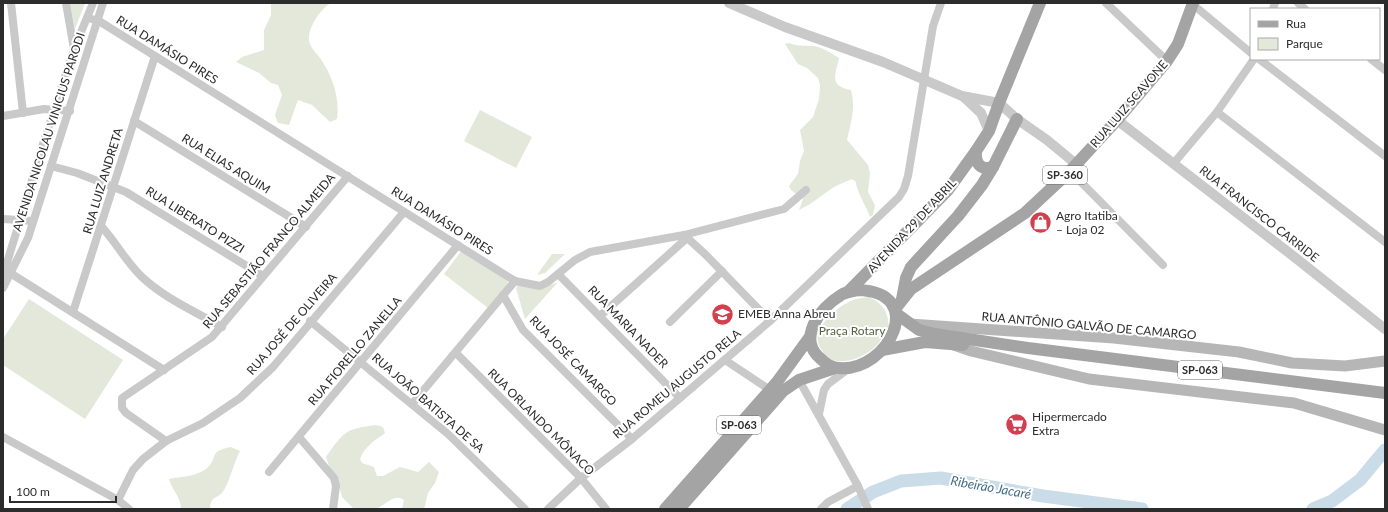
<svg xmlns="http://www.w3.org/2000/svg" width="1388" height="512" viewBox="0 0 1388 512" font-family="Lato,sans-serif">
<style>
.green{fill:#e3e8db}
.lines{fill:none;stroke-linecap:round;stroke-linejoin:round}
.river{stroke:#c9dce7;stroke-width:13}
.minor{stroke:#c9c9c9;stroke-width:8}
.tertiary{stroke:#c9c9c9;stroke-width:10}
.secondary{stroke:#b6b6b6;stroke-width:11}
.primary{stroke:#a4a4a4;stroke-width:12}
.labels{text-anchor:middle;stroke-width:4;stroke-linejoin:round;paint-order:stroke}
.shield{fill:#fff;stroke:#6b6b6b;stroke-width:1}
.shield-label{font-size:11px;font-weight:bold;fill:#2c2c2c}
.street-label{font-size:12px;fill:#2c2c2c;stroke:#fff}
.poi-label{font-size:12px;fill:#2c2c2c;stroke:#fff;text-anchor:start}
.park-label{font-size:12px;fill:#50633f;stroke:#fff}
.water-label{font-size:13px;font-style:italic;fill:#446d85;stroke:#fff}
</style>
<rect width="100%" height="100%" fill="#fff"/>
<g class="green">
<polygon points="70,3 85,3 75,29"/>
<path d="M 271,3 L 331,3 C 321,8 308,28 309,39 C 309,47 316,52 320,58 C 332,75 340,97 337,119 L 330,122 L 312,105 L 298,100 L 289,125 L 278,123 L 275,115 L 282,95 L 278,85 L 271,83 L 259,73 L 236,62 L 242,57 L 264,50 L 264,30 L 271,15 Z"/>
<path d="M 789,43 C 799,47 802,45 812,46 C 821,46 831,53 839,58 C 835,76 829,86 851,90 C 856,108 851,122 847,140 L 868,165 L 870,173 L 868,192 L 875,205 L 873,215 L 870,217 C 867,207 856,191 856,182 L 852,179 C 846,182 839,184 834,187 C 822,195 812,204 799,210 L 803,199 L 791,190 L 789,186 L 798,174 L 800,161 L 804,151 L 800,130 L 813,117 L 819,99 L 820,85 L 818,78 L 807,68 L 798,64 L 785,44 Z"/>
<polygon points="480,110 532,137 516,168 464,141"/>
<polygon points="462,250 506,275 508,284 488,308 444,274"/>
<polygon points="552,254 565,254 545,273 537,275"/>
<polygon points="558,282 525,319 516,288 519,284 548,286"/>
<path d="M 869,297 C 883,303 888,312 889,327 L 885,329 C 883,347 857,363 838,361 C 832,361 827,357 823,352 C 813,339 818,328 829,317 C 840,305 852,298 869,297 Z"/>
<polygon points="29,299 123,360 85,419 3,365 3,339"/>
<path d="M 376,425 L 383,427 L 385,433 C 374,441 365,446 360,459 L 362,463 L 374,467 L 377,476 L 383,476 L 400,467 L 418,472 L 429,462 L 439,472 L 435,483 L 428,493 L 424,509 L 402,509 L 404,500 C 393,492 385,507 374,509 C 368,510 361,509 354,509 L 342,497 L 339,486 L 331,473 L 326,457 C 344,432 344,429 376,425 Z"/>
<path d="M 231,447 L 240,451 C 233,464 231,478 224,490 C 218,500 211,494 210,509 L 181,509 C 181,497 172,490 169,479 C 180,477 197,476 206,469 C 219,459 207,451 231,447 Z"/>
</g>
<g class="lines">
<g class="river">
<polyline points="847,509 873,492 901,481 941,478 1043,496 1142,509"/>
<polyline points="1313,509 1332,501 1360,480 1385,450"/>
</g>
<g class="minor">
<polyline points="11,3 23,113"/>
<polyline points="66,3 74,49"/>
<polyline points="1106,3 1167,61"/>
<polyline points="1191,3 1251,53"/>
<polyline points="1298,3 1305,9"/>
<polyline points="1273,9 1275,3"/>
<polyline points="88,18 99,21 515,281 540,286 548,282 575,260 590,252 684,235 784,209 806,190"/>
<polyline points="1259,59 1385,156"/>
<polyline points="1371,59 1385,70"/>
<polyline points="1217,112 1385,242"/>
<polyline points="3,116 44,109 70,111"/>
<polyline points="134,121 306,227"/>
<polyline points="1173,164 1217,112 1254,59"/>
<polyline points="51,166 77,173 126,192 263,276"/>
<polyline points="1070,171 1163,265"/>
<polyline points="3,219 33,221"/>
<path d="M 101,226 C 116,242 126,262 142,277 C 164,298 196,312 222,327"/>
<polyline points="684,235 705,254 770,321"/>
<polyline points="7,271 164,370"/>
<polyline points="558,274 680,398"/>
<polyline points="3,276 43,144 74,49 93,3"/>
<polyline points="3,288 28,238 103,3"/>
<polyline points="503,295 523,330 632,439"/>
<polyline points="73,312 155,56"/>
<polyline points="600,316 687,238"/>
<polyline points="310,321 448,434 525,509"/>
<polyline points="670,322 722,271"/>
<polyline points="456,353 581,478 606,509"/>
<polyline points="725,360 770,390"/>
<polyline points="799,380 858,486 868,509"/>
<polyline points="412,404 515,281"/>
<polyline points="819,414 824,390 828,384 848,369"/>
<polyline points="3,437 118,500 129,509"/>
<polyline points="299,437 334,478 336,486 333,509"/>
<polyline points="166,441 126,413 122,408 122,398 212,337 348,176"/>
<polyline points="269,472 458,245"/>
<polyline points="118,500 133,470 143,459 166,441 203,423 240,398 273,367 404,212"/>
<polyline points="548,509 581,478 632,439 770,321 899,197 904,189 908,176 933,26 941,3"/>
<polyline points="821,509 828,502 858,486"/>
</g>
<g class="tertiary">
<polyline points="729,3 785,27 883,62 962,96 999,103 1017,119 1047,140 1076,164"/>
<polyline points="964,97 981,113 989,131"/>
<polyline points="1117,120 1297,259 1385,329"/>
</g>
<g class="secondary">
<polyline points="910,324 1114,338 1239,352 1292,363 1345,366 1385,361"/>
<polyline points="954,345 971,351 1089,379 1294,403 1385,430"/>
</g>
<g class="primary">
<path d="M 976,151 C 975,163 980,171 993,167"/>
<path d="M 858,290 C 928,292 889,372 839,368 C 832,368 826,364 821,359 C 796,339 820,308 841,295 C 846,292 852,291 858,290 Z"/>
<polyline points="848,292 948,190 976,151 989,131 999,103 1040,3"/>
<polyline points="902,299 906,278 911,267 958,216 982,185 993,167 1017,119"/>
<polyline points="895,309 911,289 1025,213 1070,171 1117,120 1167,61 1178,44 1193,3"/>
<polyline points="897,314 919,330 935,334 1028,348 1385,393"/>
<polyline points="882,350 925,342 963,345"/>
<polyline points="665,509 777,382 809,338"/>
<polyline points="679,509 783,391 799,380 835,368"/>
</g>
</g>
<defs>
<symbol id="shop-disc" viewBox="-11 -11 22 22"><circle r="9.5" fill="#d1404e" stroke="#fff"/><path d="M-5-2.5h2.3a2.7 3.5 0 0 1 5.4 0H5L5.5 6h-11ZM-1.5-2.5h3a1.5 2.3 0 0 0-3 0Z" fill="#fff"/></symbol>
<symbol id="school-disc" viewBox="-11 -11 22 22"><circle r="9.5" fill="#d1404e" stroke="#fff"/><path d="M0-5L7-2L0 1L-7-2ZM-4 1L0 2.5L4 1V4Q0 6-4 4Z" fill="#fff"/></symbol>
<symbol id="supermarket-disc" viewBox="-11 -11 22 22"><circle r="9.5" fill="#d1404e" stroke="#fff"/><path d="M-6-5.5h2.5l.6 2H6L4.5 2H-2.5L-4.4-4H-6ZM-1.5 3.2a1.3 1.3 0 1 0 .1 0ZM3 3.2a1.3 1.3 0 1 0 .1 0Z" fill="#fff"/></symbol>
</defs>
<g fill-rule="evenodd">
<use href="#shop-disc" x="1028" y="210" width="25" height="25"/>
<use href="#school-disc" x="710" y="302" width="25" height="25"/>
<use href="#supermarket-disc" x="1004" y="412" width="25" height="25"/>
</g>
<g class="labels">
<g class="shield">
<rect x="1043" y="166" width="44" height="18" rx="3"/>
<rect x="1178" y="361" width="44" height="18" rx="3"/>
<rect x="717" y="416" width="44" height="18" rx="3"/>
</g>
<g class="shield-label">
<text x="1065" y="179">SP-360</text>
<text x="1200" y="374">SP-063</text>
<text x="739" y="429">SP-063</text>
</g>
<g class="street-label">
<text transform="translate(167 50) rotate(32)" y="4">RUA DAMÁSIO PIRES</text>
<text transform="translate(1129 104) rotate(-49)" y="4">RUA LUIZ SCAVONE</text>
<text transform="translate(49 132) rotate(-72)" y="4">AVENIDA NICOLAU VINICIUS PARODI</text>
<text transform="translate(226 164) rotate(32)" y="4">RUA ELIAS AQUIM</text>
<text transform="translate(103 181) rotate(-73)" y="4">RUA LUIZ ANDRETA</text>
<text transform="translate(1259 214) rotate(38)" y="4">RUA FRANCISCO CARRIDE</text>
<text transform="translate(195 220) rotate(32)" y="4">RUA LIBERATO PIZZI</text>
<text transform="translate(442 221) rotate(32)" y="4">RUA DAMÁSIO PIRES</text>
<text transform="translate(912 226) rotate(-47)" y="4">AVENIDA 29 DE ABRIL</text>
<text transform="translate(269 251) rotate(-50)" y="4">RUA SEBASTIÃO FRANCO ALMEIDA</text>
<text transform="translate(292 324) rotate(-49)" y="4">RUA JOSÉ DE OLIVEIRA</text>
<text transform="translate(1089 326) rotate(5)" y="4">RUA ANTÔNIO GALVÃO DE CAMARGO</text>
<text transform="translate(628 327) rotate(46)" y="4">RUA MARIA NADER</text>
<text transform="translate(355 351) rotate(-50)" y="4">RUA FIORELLO ZANELLA</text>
<text transform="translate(573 361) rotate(46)" y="4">RUA JOSÉ CAMARGO</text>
<text transform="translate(677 384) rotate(-40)" y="4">RUA ROMEU AUGUSTO RELA</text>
<text transform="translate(428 403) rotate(41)" y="4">RUA JOÃO BATISTA DE SA</text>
<text transform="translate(541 422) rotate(45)" y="4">RUA ORLANDO MÔNACO</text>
</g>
<g class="poi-label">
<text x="1056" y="220">Agro Itatiba<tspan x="1056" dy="14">– Loja 02</tspan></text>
<text x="738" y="318">EMEB Anna Abreu</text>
<text x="1032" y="421">Hipermercado<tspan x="1032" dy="14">Extra</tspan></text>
</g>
<g class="park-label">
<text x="852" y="335">Praça Rotary</text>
</g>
<g class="water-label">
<text transform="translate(991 487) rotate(10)" y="5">Ribeirão Jacaré</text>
</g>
</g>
<rect width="1388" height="512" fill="none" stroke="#2c2c2c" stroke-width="8"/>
<rect x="1250" y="8" width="130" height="52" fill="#ffffff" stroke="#ababab"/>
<rect x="1258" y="21" width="20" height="6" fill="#a4a4a4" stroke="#ababab"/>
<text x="1286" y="28" font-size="12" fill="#2c2c2c">Rua</text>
<rect x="1258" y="38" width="20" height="12" fill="#e3e8db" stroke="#ababab"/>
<text x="1286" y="48" font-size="12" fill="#2c2c2c">Parque</text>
<path d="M10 496v6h106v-6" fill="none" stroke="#2c2c2c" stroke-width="2"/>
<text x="16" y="496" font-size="12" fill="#2c2c2c" stroke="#ffffff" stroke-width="3" paint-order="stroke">100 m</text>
</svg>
